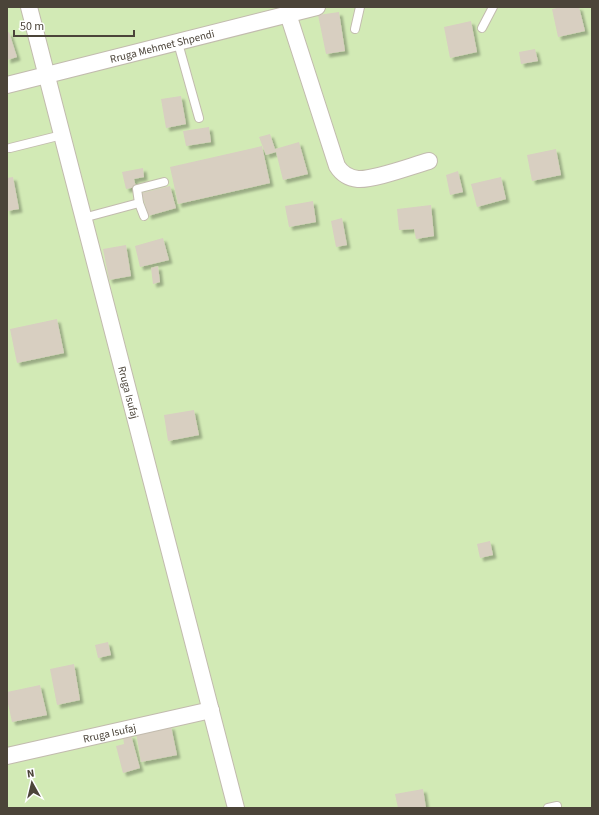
<svg xmlns="http://www.w3.org/2000/svg" width="599" height="815" viewBox="0 0 599 815" font-family="'Source Sans 3',sans-serif">
<style>
.green{fill:#d2eab5}
.building{fill:#d8cfc1;filter:url(#shadow)}
.lines{fill:none;stroke-linecap:round;stroke-linejoin:round}
.lane-casing{stroke:#c2bbae;stroke-width:10}
.street-casing{stroke:#c2bbae;stroke-width:18}
.lane{stroke:#fff;stroke-width:8}
.street{stroke:#fff;stroke-width:16}
.labels{text-anchor:middle;stroke-width:3;stroke-linejoin:round;paint-order:stroke}
.street-label{font-size:11px;fill:#4b4439;stroke:#fff}
</style>
<defs>
<filter id="shadow"><feDropShadow dx="3.5" dy="3.5" stdDeviation="1" flood-color="#0004"/></filter>
</defs>
<rect width="100%" height="100%" fill="#f6f3ec"/>
<rect class="green" x="7" y="7" width="585" height="801"/>
<g class="building">
<polygon points="562,7 579,7 585,31 558,37 552,9"/>
<polygon points="339,12 345,51 326,54 318,15"/>
<polygon points="471,21 477,52 450,58 444,27"/>
<polygon points="9,32 17,57 7,60 7,33"/>
<polygon points="535,49 538,61 521,64 519,52"/>
<polygon points="181,96 186,124 166,128 161,99"/>
<polygon points="209,127 211,142 186,146 183,131"/>
<polygon points="270,134 275,149 299,142 308,174 283,180 276,152 266,155 259,137"/>
<polygon points="262,146 270,183 178,204 170,167"/>
<polygon points="556,149 561,175 532,181 527,155"/>
<polygon points="143,168 144,177 134,179 136,187 126,189 122,172"/>
<polygon points="458,171 463,192 450,195 446,175"/>
<polygon points="13,177 19,209 7,211 7,178"/>
<polygon points="501,177 506,199 477,207 471,184"/>
<polygon points="170,186 176,208 148,216 142,193"/>
<polygon points="313,201 316,222 289,227 285,206"/>
<polygon points="431,205 434,236 416,239 414,229 399,230 397,209"/>
<polygon points="342,218 347,245 336,247 331,221"/>
<polygon points="163,238 169,260 140,267 135,246"/>
<polygon points="126,245 131,276 109,280 103,249"/>
<polygon points="158,266 160,282 153,284 151,268"/>
<polygon points="57,319 64,353 17,363 10,329"/>
<polygon points="194,410 199,435 168,441 164,415"/>
<polygon points="490,541 493,555 480,558 477,544"/>
<polygon points="108,642 111,655 98,658 95,645"/>
<polygon points="74,664 80,700 57,705 50,669"/>
<polygon points="40,685 47,715 12,722 7,699 7,692"/>
<polygon points="171,726 177,755 141,762 136,733"/>
<polygon points="131,735 140,768 123,773 116,746 124,744 123,737"/>
<polygon points="423,789 426,808 398,808 395,794"/>
</g>
<g class="lines">
<defs>
<g id="lane">
<polyline points="482,28 493,7"/>
<polyline points="355,29 360,7"/>
<polyline points="178,43 199,118"/>
<polyline points="10,148 62,135"/>
<polyline points="144,216 139,203 137,189 164,182"/>
<polyline points="83,218 139,203"/>
<polyline points="548,808 557,806"/>
</g>
<g id="street">
<path id="s1" d="M 29,7 L 236,808"/>
<path d="M 288,14 L 337,166 C 342,174 348,178 358,179 C 374,180 411,166 429,161"/>
<path id="s2" d="M 7,85 L 317,7"/>
<path id="s3" d="M 7,756 L 211,710"/>
</g>
</defs>
<use href="#lane" class="lane-casing"/>
<use href="#street" class="street-casing"/>
<use href="#lane" class="lane"/>
<use href="#street" class="street"/>
</g>
<g class="labels">
<g class="street-label">
<text dy="4" stroke="none"><textPath href="#s2" startOffset="160">Rruga Mehmet Shpendi</textPath></text>
<text dy="4" stroke="none"><textPath href="#s1" startOffset="398">Rruga Isufaj</textPath></text>
<text dy="4" stroke="none"><textPath href="#s3" startOffset="105">Rruga Isufaj</textPath></text>
</g>
</g>
<rect width="599" height="815" fill="none" stroke="#4b4439" stroke-width="16"/>
<g transform="translate(32 783) rotate(352)" stroke="#ffffff" stroke-width="3" paint-order="stroke">
<path d="M0-3L7 15L0 10L-7 15Z" fill="#4b4439"/>
<text y="-6" font-size="11" font-weight="bold" text-anchor="middle" fill="#4b4439">N</text>
</g>
<path d="M14 30v6h120v-6" fill="none" stroke="#4b4439" stroke-width="2"/>
<text x="20" y="30" font-size="12" fill="#4b4439" stroke="#ffffff" stroke-width="3" paint-order="stroke">50 m</text>
</svg>
